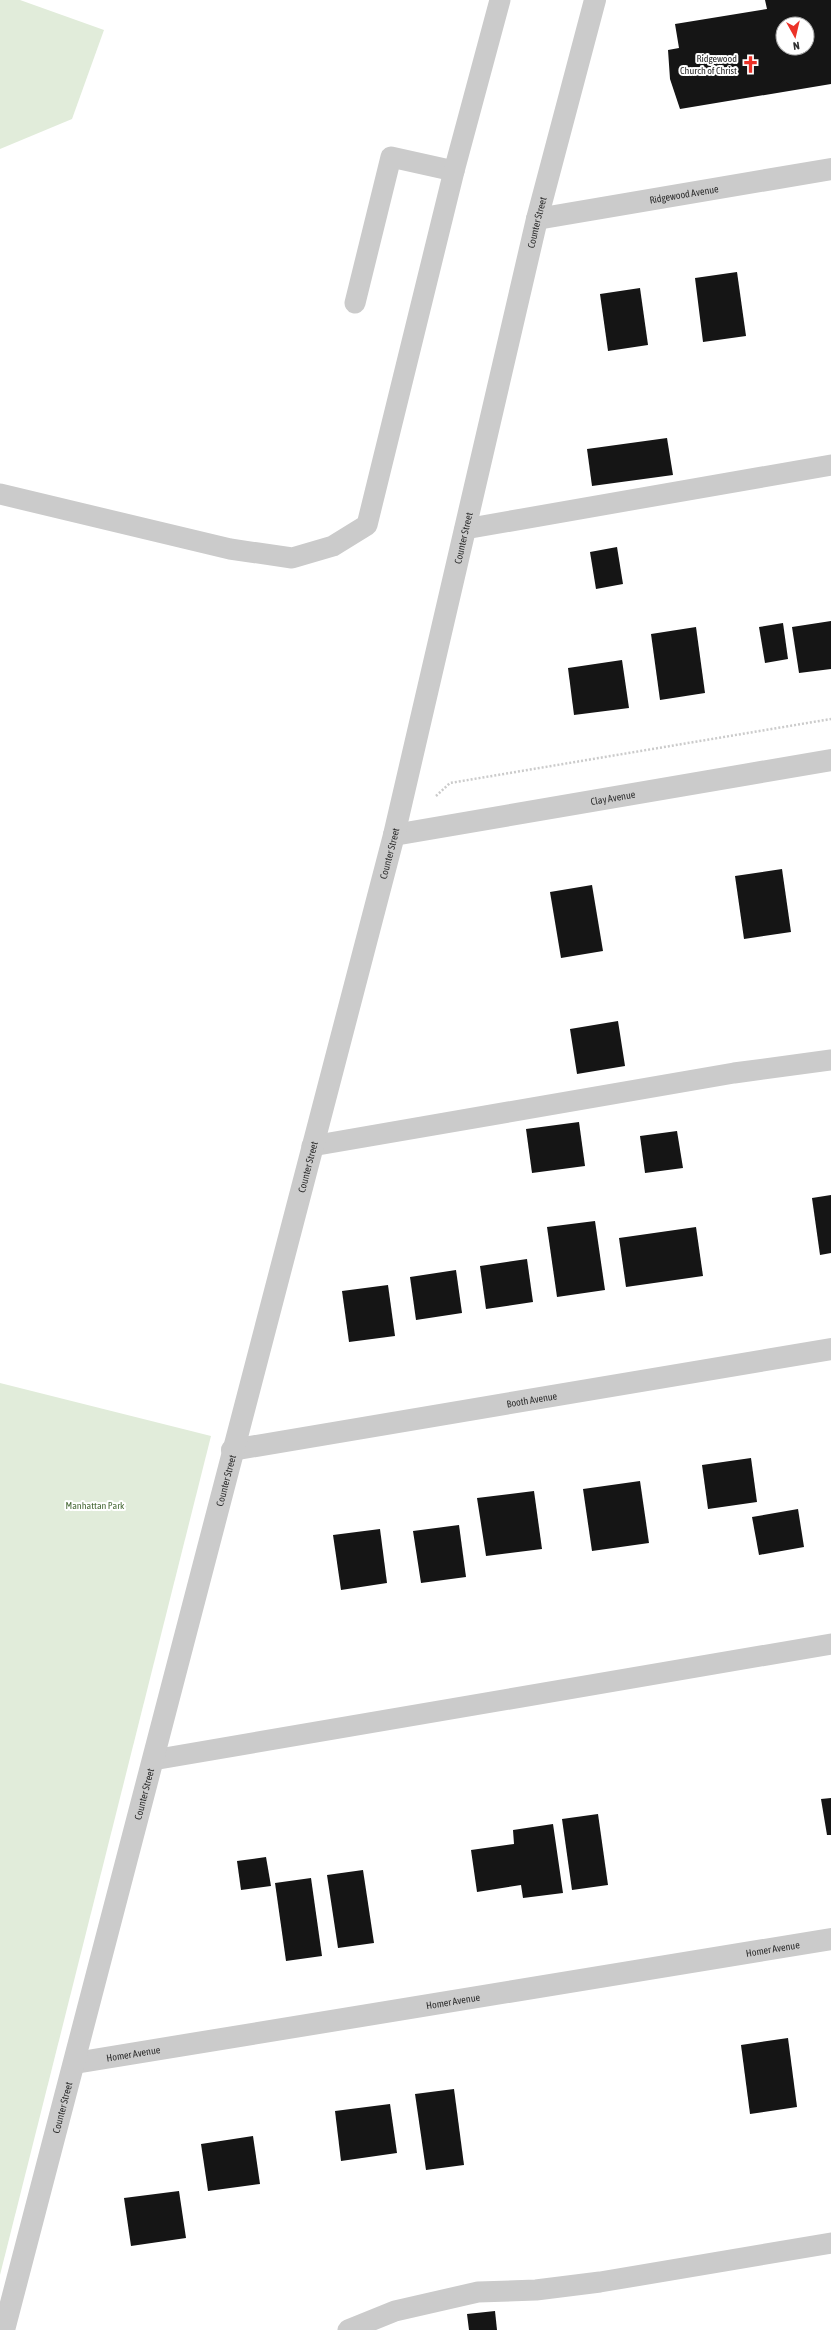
<svg xmlns="http://www.w3.org/2000/svg" width="831" height="2330" viewBox="0 0 831 2330" font-family="'Asap Condensed',sans-serif">
<style>
.green{fill:#e1ecda}
.building{fill:#151515;fill-rule:evenodd}
.lines{fill:none;stroke-linecap:round;stroke-linejoin:round}
.path{stroke:#cbcbcb;stroke-width:2.5;stroke-dasharray:2 2;stroke-linecap:butt}
.lane{stroke:#cbcbcb;stroke-width:21}
.street{stroke:#cbcbcb;stroke-width:22}
.labels{text-anchor:middle;stroke-width:4;stroke-linejoin:round;paint-order:stroke}
.poi-label{font-size:10px;fill:#2e2e2e;stroke:#fff;text-anchor:end}
.street-label{font-size:10px;fill:#2e2e2e;stroke:#fff}
.park-label{font-size:10px;fill:#4a6b39;stroke:#fff}
</style>
<rect width="100%" height="100%" fill="#fff"/>
<g class="green">
<polygon points="0,0 20,0 104,30 72,119 0,149"/>
<polygon points="0,1383 211,1436 0,2275"/>
</g>
<g class="building">
<path d="M 765,0 L 831,0 L 831,84 L 680,109 L 670,79 L 668,50 L 679,48 L 675,24 L 767,9 ZM 783,24 L 807,24 L 807,48 L 783,48 Z"/>
<polygon points="737,272 746,336 703,342 695,278"/>
<polygon points="640,288 648,345 608,351 600,294"/>
<polygon points="667,438 673,475 592,486 587,449"/>
<polygon points="617,547 623,584 596,589 590,552"/>
<polygon points="831,621 831,669 799,673 792,627"/>
<polygon points="783,623 788,659 765,663 759,627"/>
<polygon points="696,627 705,693 660,700 651,634"/>
<polygon points="622,660 629,708 574,715 568,668"/>
<polygon points="782,869 791,932 744,939 735,876"/>
<polygon points="592,885 603,951 561,958 550,892"/>
<polygon points="618,1021 625,1066 577,1074 570,1029"/>
<polygon points="579,1122 585,1166 532,1173 526,1129"/>
<polygon points="677,1131 683,1168 645,1173 640,1136"/>
<polygon points="831,1195 831,1253 820,1255 812,1198"/>
<polygon points="595,1221 605,1290 557,1297 547,1227"/>
<polygon points="696,1227 703,1276 626,1287 619,1238"/>
<polygon points="527,1259 533,1302 486,1309 480,1266"/>
<polygon points="456,1270 462,1313 416,1320 410,1277"/>
<polygon points="388,1285 395,1336 349,1342 342,1291"/>
<polygon points="751,1458 757,1502 708,1509 702,1465"/>
<polygon points="640,1481 649,1543 592,1551 583,1489"/>
<polygon points="534,1491 542,1549 486,1556 477,1498"/>
<polygon points="798,1509 804,1547 759,1555 752,1517"/>
<polygon points="459,1525 466,1577 421,1583 413,1531"/>
<polygon points="380,1529 387,1583 341,1590 333,1535"/>
<polygon points="831,1798 831,1835 827,1835 821,1799"/>
<polygon points="598,1814 608,1885 572,1890 562,1819"/>
<polygon points="553,1824 563,1893 523,1898 521,1885 477,1892 471,1850 514,1844 513,1830"/>
<polygon points="266,1857 271,1886 241,1890 237,1861"/>
<polygon points="363,1870 374,1943 338,1948 327,1875"/>
<polygon points="311,1878 322,1956 286,1961 275,1883"/>
<polygon points="788,2038 797,2107 750,2114 741,2045"/>
<polygon points="454,2089 464,2165 426,2170 415,2094"/>
<polygon points="390,2104 397,2153 341,2161 335,2111"/>
<polygon points="253,2136 260,2184 208,2191 201,2144"/>
<polygon points="179,2191 186,2238 131,2246 124,2198"/>
<polygon points="495,2311 497,2330 469,2330 467,2314"/>
</g>
<g class="lines">
<polyline class="path" points="436,796 450,783 831,719"/>
<g class="lane">
<polyline points="355,303 391,157 454,171"/>
<polyline points="0,494 230,549 292,558 333,546 367,525 454,171 500,0"/>
<polyline points="465,529 831,465"/>
<polyline points="312,1146 734,1073 831,1060"/>
<polyline points="153,1760 831,1644"/>
<polyline points="348,2330 395,2311 478,2292 536,2290 600,2282 831,2243"/>
</g>
<g class="street">
<path id="s1" d="M 537,219 L 831,169"/>
<path id="s2" d="M 394,835 L 831,760"/>
<path id="s3" d="M 232,1450 L 831,1349"/>
<path id="s4" d="M 75,2063 L 831,1939"/>
<path id="s5" d="M 4,2330 L 394,835 L 537,219 L 595,0"/>
</g>
</g>
<defs>
<symbol id="church-bare" viewBox="-9 -9 18 18"><path d="M-1.2-6h2.4v3.5h3.3v2.4h-3.3V6h-2.4V-.1h-3.3v-2.4h3.3Z" fill="#ec3228" stroke="#fff" stroke-width="2.5" paint-order="stroke"/></symbol>
</defs>
<g fill-rule="evenodd">
<use href="#church-bare" x="738" y="52" width="25" height="25"/>
</g>
<g class="labels">
<g class="poi-label">
<text x="737" y="62">Ridgewood<tspan x="737" dy="12">Church of Christ</tspan></text>
</g>
<g class="street-label">
<text dy="4" stroke="none"><textPath href="#s1" startOffset="149">Ridgewood Avenue</textPath></text>
<text dy="4" stroke="none"><textPath href="#s5" startOffset="2174">Counter Street</textPath></text>
<text dy="4" stroke="none"><textPath href="#s5" startOffset="1850">Counter Street</textPath></text>
<text dy="4" stroke="none"><textPath href="#s2" startOffset="222">Clay Avenue</textPath></text>
<text dy="4" stroke="none"><textPath href="#s5" startOffset="1526">Counter Street</textPath></text>
<text dy="4" stroke="none"><textPath href="#s5" startOffset="1202">Counter Street</textPath></text>
<text dy="4" stroke="none"><textPath href="#s3" startOffset="304">Booth Avenue</textPath></text>
<text dy="4" stroke="none"><textPath href="#s5" startOffset="878">Counter Street</textPath></text>
<text dy="4" stroke="none"><textPath href="#s5" startOffset="554">Counter Street</textPath></text>
<text dy="4" stroke="none"><textPath href="#s4" startOffset="707">Homer Avenue</textPath></text>
<text dy="4" stroke="none"><textPath href="#s4" startOffset="383">Homer Avenue</textPath></text>
<text dy="4" stroke="none"><textPath href="#s4" startOffset="59">Homer Avenue</textPath></text>
<text dy="4" stroke="none"><textPath href="#s5" startOffset="230">Counter Street</textPath></text>
</g>
<g class="park-label">
<text x="95" y="1509">Manhattan Park</text>
</g>
</g>
<g transform="translate(795 36) rotate(172)"><circle r="19" fill="#ffffff" stroke="#ababab"/>
<path d="M0-3L7 15L0 10L-7 15Z" fill="#ec3228"/>
<text y="-6" font-size="11" font-weight="bold" text-anchor="middle" fill="#2e2e2e">N</text>
</g>
</svg>
